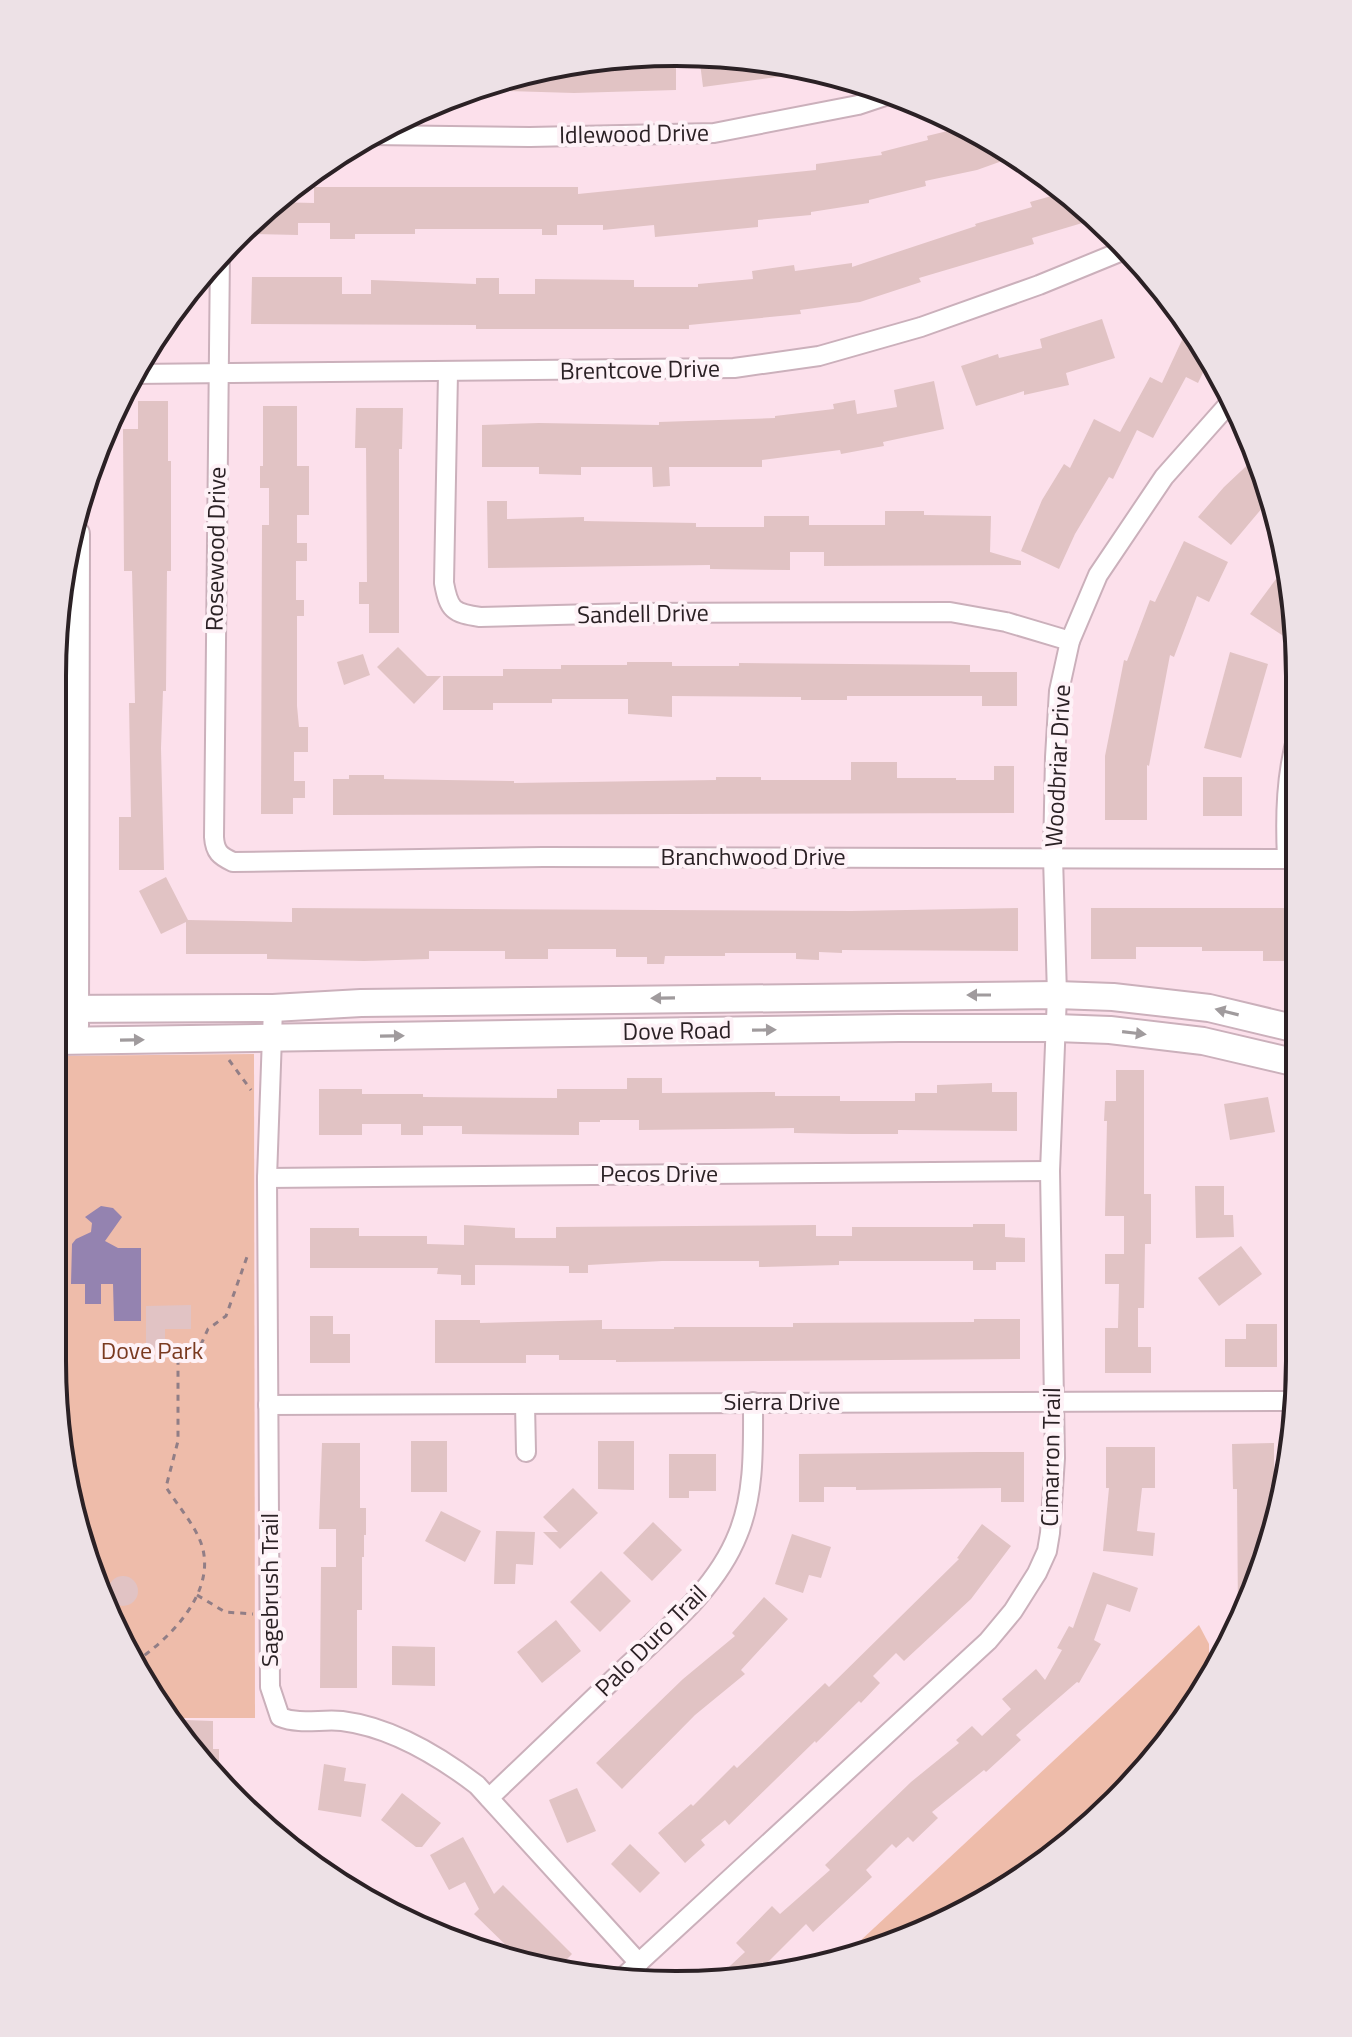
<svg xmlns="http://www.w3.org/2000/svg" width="1352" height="2037" viewBox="0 0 1352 2037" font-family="'Titillium Web',sans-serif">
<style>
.green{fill:#eebcaa}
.water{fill:#9483b0}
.building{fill:#e1c3c4}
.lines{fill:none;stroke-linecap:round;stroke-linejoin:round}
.street-casing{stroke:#cbb0bb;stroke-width:22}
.secondary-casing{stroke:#cbb0bb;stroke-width:30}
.path{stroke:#917e86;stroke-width:3;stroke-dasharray:6 6;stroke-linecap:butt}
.street{stroke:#fff;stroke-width:18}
.secondary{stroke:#fff;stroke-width:26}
.oneway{fill:#a09b9d}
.labels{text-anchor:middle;stroke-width:8;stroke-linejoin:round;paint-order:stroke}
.street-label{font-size:24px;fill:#2b2125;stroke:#fef2f7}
.park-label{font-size:24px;fill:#7a3a20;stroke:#fef2f7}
.rim{fill:none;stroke:#2b2125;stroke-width:4}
</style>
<rect width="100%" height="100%" fill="#fce0eb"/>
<g class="green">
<polygon points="254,1054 255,1718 167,1718 157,1708 85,1561 52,1361 54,1056"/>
<polygon points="1199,1625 1209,1644 1209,1677 1145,1773 988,1902 844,1956"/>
</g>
<polygon class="water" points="101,1206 113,1208 122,1217 105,1241 118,1248 141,1248 141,1321 114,1321 113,1284 101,1284 101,1304 85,1304 85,1284 71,1284 72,1244 76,1239 91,1232 92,1223 85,1217"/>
<g class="building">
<polygon points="636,53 676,55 676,90 574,93 473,90 515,73"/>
<polygon points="699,55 758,57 814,72 703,87"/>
<polygon points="968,126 988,136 1016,156 977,170 925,181 926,186 869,200 869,203 811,212 811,215 758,220 758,227 655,237 654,225 603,230 603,225 557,225 557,235 542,235 542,229 415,229 415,234 355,234 355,239 330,239 330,223 298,223 298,235 252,234 253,222 273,202 314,203 314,187 578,187 578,194 816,170 816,164 882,155 881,152 928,140 927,136"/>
<polygon points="1066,192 1084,205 1089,221 1032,238 1034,244 919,278 921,282 860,302 800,310 801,314 689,325 689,329 476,329 476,325 251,324 252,277 342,277 342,294 371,294 371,280 476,284 476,278 499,278 499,294 535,294 535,279 634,280 634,287 698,287 698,284 753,279 752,271 794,265 795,271 852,263 852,267 976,226 975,224 1032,207 1030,202"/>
<polygon points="1102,319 1115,358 1066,373 1069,385 1024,395 1024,391 976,406 961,366 998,354 999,358 1042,348 1040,339"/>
<polygon points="1189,325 1210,358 1198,383 1186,377 1153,438 1137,430 1113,479 1109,477 1075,534 1059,569 1021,551 1042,500 1064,464 1070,468 1094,419 1120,432 1150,377 1162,383"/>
<polygon points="934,381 944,429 883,442 884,446 841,454 840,450 762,460 762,467 669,467 670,486 653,487 652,467 581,467 581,475 539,474 539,467 482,467 482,425 539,423 659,425 659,422 775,418 775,416 834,409 833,404 855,400 857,414 897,407 894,390"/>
<polygon points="138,401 168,401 168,461 171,461 171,571 167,571 166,691 163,691 161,748 164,870 119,870 119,817 131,817 129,703 135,703 132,571 124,571 123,429 138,429"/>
<polygon points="263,406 297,406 297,466 309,466 309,515 297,515 297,543 307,543 307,561 296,561 296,600 304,600 304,616 297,616 297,706 299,727 308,727 308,752 294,752 294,781 305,781 305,798 293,798 293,814 261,814 262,525 269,525 269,488 260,488 260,466 263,466"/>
<polygon points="356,408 403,408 402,449 399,449 399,633 369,633 369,604 359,604 359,582 367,582 366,448 355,448"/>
<polygon points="1257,456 1280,523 1263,507 1231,545 1198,517 1224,487"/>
<polygon points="487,501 507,501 507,519 584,517 584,521 696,523 696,527 764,527 764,516 809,516 809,525 885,525 885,511 924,511 924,515 991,516 990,552 1021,561 1021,565 824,566 824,552 790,552 790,570 710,569 710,565 488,568"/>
<polygon points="1184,541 1228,562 1209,602 1197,596 1174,657 1170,655 1149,766 1147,765 1147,820 1105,820 1105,756 1124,660 1127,661 1150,600 1155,602"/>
<polygon points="1276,579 1291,589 1296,621 1285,637 1250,614"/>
<polygon points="398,647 427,676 441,676 414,704 377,667"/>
<polygon points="1230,652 1268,664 1241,758 1204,748"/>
<polygon points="363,654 370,675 344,685 337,662"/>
<polygon points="627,662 672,662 672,666 739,666 739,663 970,665 970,672 1017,672 1017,706 982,706 982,696 847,696 847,700 801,700 801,697 672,696 672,717 628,714 628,699 552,699 552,703 493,703 493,710 443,710 443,676 503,676 503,669 561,669 561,665 627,665"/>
<polygon points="851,762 897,762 897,778 956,778 956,780 994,780 994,766 1014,766 1014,813 333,815 333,779 349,779 349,775 384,775 384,779 514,781 514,783 716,780 716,777 761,777 761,780 851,780"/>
<rect x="1203" y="777" width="39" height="39"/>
<polygon points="166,877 188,920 292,922 292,908 851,911 1018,908 1018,951 842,950 842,953 819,952 819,960 796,959 796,953 725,953 725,956 665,956 664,964 647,964 647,957 616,957 616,949 548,949 548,959 505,959 505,951 429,951 429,959 364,961 267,959 267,954 186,954 186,922 161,934 139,891"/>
<polygon points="1091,908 1297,908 1297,961 1263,961 1263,951 1202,951 1202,947 1136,947 1136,959 1091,959"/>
<polygon points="1116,1070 1144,1070 1144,1194 1151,1194 1151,1244 1145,1244 1144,1308 1138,1308 1138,1347 1151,1347 1151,1373 1105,1373 1105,1328 1118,1328 1119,1284 1105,1284 1105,1254 1124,1254 1124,1216 1105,1216 1107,1121 1104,1121 1105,1101 1116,1101"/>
<polygon points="627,1078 662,1078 662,1093 775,1092 775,1096 840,1096 840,1101 915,1101 915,1093 937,1093 937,1085 992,1083 992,1092 1017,1092 1017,1131 898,1130 898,1134 852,1134 794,1133 794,1128 639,1130 639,1120 600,1120 600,1122 579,1122 579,1135 462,1134 462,1126 423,1126 423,1135 401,1135 401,1124 362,1124 362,1135 319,1135 319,1089 362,1089 362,1094 423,1094 423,1097 557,1098 557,1089 627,1089"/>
<polygon points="1268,1097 1275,1132 1230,1140 1224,1104"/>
<polygon points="1195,1186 1224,1186 1224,1215 1233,1215 1234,1237 1196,1238"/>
<polygon points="973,1224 1005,1224 1005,1237 1025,1238 1025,1262 996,1262 996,1270 973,1270 973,1261 839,1261 839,1265 759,1267 759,1261 662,1261 588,1265 588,1273 569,1273 569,1266 475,1265 475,1285 461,1285 461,1275 437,1274 438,1268 310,1268 310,1228 359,1228 359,1236 427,1236 427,1244 464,1245 464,1225 515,1228 515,1238 556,1238 556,1227 816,1225 816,1236 852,1236 852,1227 973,1227"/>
<polygon points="1241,1246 1262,1274 1219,1306 1198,1278"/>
<polygon points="191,1305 191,1329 165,1329 165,1349 146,1349 146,1306"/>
<polygon points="310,1316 333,1316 333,1334 350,1334 350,1363 310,1363"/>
<polygon points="974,1319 1020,1319 1020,1359 616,1362 616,1360 559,1360 559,1355 526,1355 526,1363 435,1363 435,1320 480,1320 480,1323 602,1320 602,1329 674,1329 674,1327 793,1327 793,1323 974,1322"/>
<polygon points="1246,1324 1277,1324 1277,1367 1225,1367 1225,1339 1246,1339"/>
<rect x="411" y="1441" width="36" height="51"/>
<polygon points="598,1441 634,1441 634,1490 598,1489"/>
<polygon points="322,1443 360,1443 360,1508 366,1508 366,1535 364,1535 364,1557 362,1557 362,1610 357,1610 357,1688 320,1688 321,1567 336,1567 336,1529 319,1529"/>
<polygon points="1274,1443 1274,1512 1242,1617 1238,1617 1237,1489 1233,1489 1232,1444"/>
<polygon points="1106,1447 1155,1447 1155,1488 1142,1488 1137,1531 1155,1533 1153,1556 1103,1551 1109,1488 1106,1488"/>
<polygon points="978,1452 1024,1452 1024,1502 1001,1502 1001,1488 856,1490 856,1487 824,1487 824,1502 799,1502 799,1454"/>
<polygon points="669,1454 716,1454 716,1491 689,1491 689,1498 669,1498"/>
<polygon points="573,1488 598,1513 560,1549 543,1532 558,1532 543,1517"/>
<polygon points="441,1511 481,1531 465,1562 425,1541"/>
<polygon points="653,1522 682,1550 652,1581 623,1553"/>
<polygon points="982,1524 1011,1546 971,1599 904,1661 896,1653 873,1676 880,1683 861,1703 859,1701 816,1743 815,1741 729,1825 725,1820 701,1840 705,1845 685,1863 658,1833 691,1804 693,1806 734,1765 737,1768 825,1683 829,1687 959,1559 957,1558"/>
<polygon points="496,1531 535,1532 533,1565 516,1564 515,1584 494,1584"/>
<polygon points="792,1534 831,1547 821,1578 809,1575 803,1593 775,1584"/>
<polygon points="601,1571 631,1601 600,1632 570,1602"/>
<polygon points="1093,1572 1138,1588 1130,1612 1107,1604 1094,1640 1101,1644 1079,1683 1077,1682 1016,1735 1021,1740 986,1772 984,1770 932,1812 938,1818 913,1842 908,1837 896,1848 892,1844 866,1870 872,1877 813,1932 806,1924 754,1976 717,1978 745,1952 736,1943 772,1906 780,1914 830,1870 825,1865 911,1782 959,1743 956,1740 972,1726 982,1736 1011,1709 1002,1699 1036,1669 1045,1680 1062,1650 1057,1648 1069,1626 1073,1628"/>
<circle cx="123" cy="1591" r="15"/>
<polygon points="764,1597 788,1619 741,1670 745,1674 695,1715 622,1789 596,1763 683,1679 735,1636 732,1633"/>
<polygon points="556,1620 581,1651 542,1683 517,1652"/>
<polygon points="392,1646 435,1647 435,1686 392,1685"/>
<polygon points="185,1720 213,1721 213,1749 219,1749 219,1774 185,1737"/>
<polygon points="324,1764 346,1768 344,1781 366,1784 361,1817 318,1810"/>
<polygon points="577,1788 596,1831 567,1843 549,1800"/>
<polygon points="402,1793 441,1823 422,1847 416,1847 381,1820"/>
<polygon points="463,1837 494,1894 503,1885 572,1954 560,1966 517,1956 474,1914 479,1909 465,1882 449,1890 430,1855"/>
<polygon points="630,1844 660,1873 640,1893 611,1864"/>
</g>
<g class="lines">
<defs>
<g id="street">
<polyline points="370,135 530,137 714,133 858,105 894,93"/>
<path d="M 220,252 L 214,837 C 215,852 220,856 233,862 L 543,857 L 1298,859"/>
<path d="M 448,373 L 444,583 C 449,610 453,613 480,617 L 634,613 L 950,612 L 1006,622 L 1070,641"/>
<polyline points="133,374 734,368 819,356 921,327 1039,285 1127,249"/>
<path d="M 1287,859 C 1285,815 1286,774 1298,732"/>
<path d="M 273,1008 L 267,1178 L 270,1687 L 280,1717 C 300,1725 320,1719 342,1721 C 390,1727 439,1756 477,1785 L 639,1963"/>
<polyline points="267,1178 1050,1171"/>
<polyline points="525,1404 526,1452"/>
<polyline points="268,1405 1295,1401"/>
<path d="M 489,1798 C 533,1756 577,1714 621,1672 C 664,1631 716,1590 738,1534 C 755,1493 753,1445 753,1402"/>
<polyline points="620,1980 988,1641 1013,1611 1037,1573 1047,1551 1050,1533 1055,1458 1050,1171 1057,995 1053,857 1055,757 1059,691 1070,641 1098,575 1164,477 1234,398"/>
</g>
<g id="secondary">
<polyline points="54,1009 273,1008 361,1003 1057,995 1113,997 1209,1008 1297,1029"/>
<polyline points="75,1026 76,534"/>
<polyline points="54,1041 899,1028 1056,1028 1110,1030 1203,1041 1297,1063"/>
</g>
</defs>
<use href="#street" class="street-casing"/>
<use href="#secondary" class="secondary-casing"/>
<g class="path">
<polyline points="229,1060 251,1090"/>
<polyline points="197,1595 225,1612 253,1614"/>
<path d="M 135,1662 C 171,1638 216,1592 202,1546 C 196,1526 177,1505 166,1487 L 178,1441 L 178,1355 L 199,1349 L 208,1329 L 226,1316 L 248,1254"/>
</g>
<use href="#street" class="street"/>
<use href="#secondary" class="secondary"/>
</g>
<defs><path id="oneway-solid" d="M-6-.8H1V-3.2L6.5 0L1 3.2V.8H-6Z" transform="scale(2)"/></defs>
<g class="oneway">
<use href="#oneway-solid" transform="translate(979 995) rotate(180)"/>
<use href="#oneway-solid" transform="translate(663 998) rotate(179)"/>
<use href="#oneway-solid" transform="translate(1227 1012) rotate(-166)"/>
<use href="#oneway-solid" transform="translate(764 1030) rotate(-1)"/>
<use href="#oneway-solid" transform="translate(1134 1033) rotate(7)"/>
<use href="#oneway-solid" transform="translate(392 1036) rotate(-1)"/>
<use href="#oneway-solid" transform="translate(132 1040) rotate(-1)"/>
</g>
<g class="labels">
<g class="street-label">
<text transform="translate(634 134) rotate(-1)" y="8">Idlewood Drive</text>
<text transform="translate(640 370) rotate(-1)" y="8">Brentcove Drive</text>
<text transform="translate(216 549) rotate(-89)" y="8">Rosewood Drive</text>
<text transform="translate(643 614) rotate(-1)" y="8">Sandell Drive</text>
<text transform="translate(1058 766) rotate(-87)" y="8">Woodbriar Drive</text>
<text x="753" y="865">Branchwood Drive</text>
<text transform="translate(677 1031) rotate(-1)" y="8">Dove Road</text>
<text x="659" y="1182">Pecos Drive</text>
<text x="782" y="1410">Sierra Drive</text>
<text transform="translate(1051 1457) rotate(-89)" y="8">Cimarron Trail</text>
<text transform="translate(270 1590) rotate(-90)" y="8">Sagebrush Trail</text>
<text transform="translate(651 1641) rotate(-45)" y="8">Palo Duro Trail</text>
</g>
<g class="park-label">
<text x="152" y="1359">Dove Park</text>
</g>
</g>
<path d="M0 0H1352V2037H0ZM676 66H676A610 610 0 0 1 1286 676V1361A610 610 0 0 1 676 1971H676A610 610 0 0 1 66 1361V676A610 610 0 0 1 676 66Z" fill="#ede1e6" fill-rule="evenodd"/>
<path class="rim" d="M676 66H676A610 610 0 0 1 1286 676V1361A610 610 0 0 1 676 1971H676A610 610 0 0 1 66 1361V676A610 610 0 0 1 676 66Z"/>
</svg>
